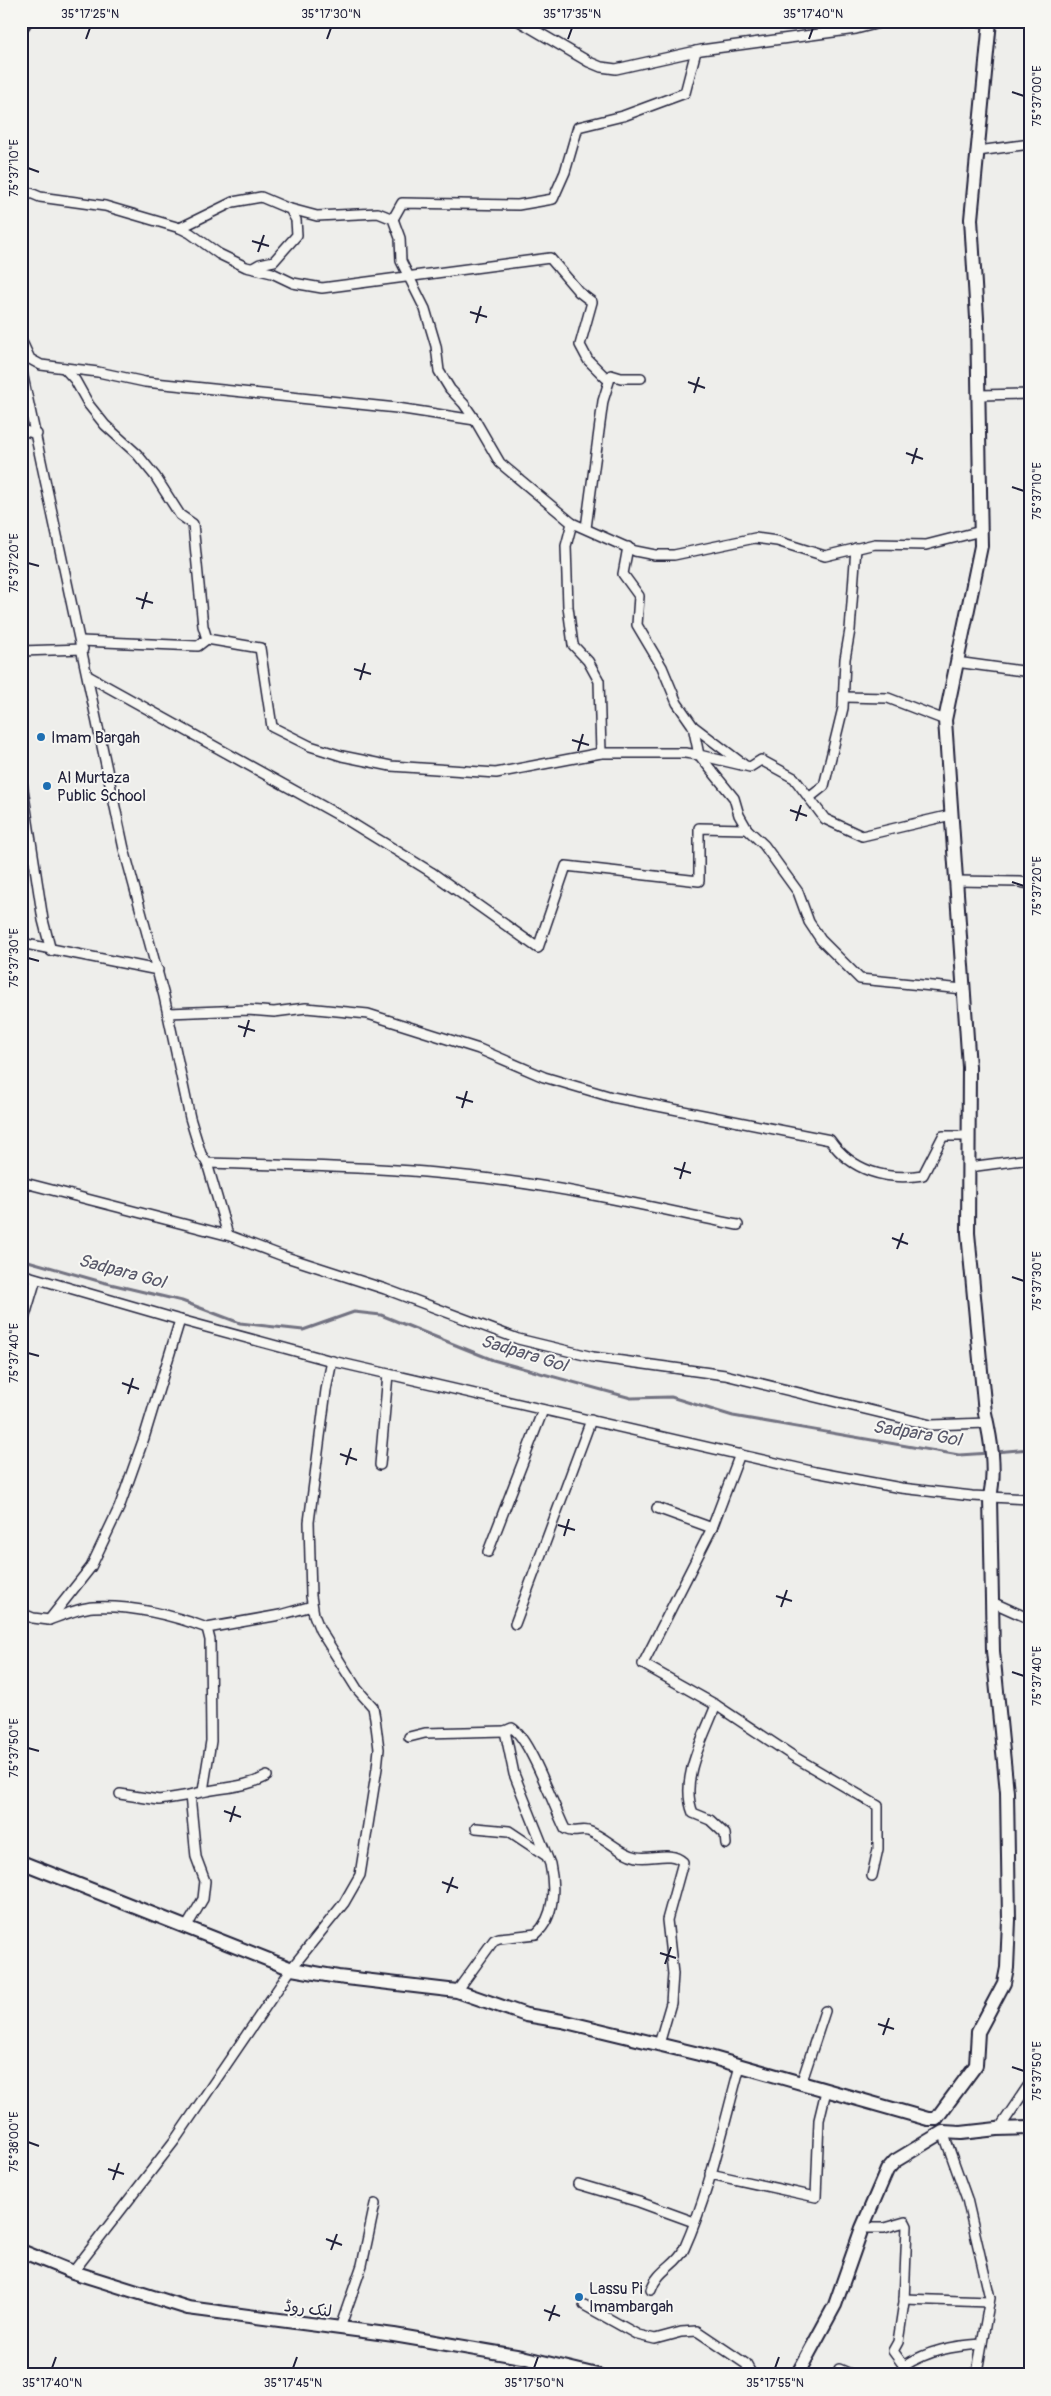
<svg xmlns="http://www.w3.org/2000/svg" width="1051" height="2396" viewBox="0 0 1051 2396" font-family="Pangolin,'Playpen Sans Arabic',sans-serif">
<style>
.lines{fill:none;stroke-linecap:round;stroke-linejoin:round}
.stream{stroke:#727281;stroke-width:3}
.street-casing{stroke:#22223b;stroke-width:12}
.secondary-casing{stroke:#22223b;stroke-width:16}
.highway-casing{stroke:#22223b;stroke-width:20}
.street{stroke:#f6f6f2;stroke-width:9}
.secondary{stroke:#f6f6f2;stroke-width:12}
.highway{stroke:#f6f6f2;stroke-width:16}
.ticks{fill:none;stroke:#22223b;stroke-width:2}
.poi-dot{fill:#1f6fb2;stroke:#f6f6f2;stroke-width:2}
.labels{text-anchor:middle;stroke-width:4;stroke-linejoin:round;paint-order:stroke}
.poi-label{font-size:16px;fill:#22223b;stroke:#f6f6f2;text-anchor:start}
.street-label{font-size:16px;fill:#22223b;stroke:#f6f6f2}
.water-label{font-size:18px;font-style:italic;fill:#575769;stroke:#f6f6f2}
.neatline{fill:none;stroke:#22223b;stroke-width:2}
.ticks-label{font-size:12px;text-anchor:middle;fill:#22223b}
</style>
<rect width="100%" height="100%" fill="#eeeeeb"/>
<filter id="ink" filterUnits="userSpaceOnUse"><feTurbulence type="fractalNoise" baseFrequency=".02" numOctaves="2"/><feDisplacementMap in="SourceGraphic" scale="10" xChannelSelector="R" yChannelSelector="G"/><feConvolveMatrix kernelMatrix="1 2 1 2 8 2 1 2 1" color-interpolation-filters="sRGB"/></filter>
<g filter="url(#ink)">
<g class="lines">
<g class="stream">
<polyline points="21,1259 102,1282 182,1301 240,1323 303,1330 354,1312 381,1315 493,1360 631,1398 671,1397 733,1416 959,1455 990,1453"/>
<polyline points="996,1452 1030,1449"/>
</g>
<defs>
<g id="street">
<polyline points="519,21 589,62 601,67 616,69 701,50 856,29 887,21"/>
<polyline points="960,21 990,22"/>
<polyline points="978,151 1030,144"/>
<polyline points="21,189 40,197 105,206 180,228 233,202 261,197 287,208 317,216 378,213 393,219 400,238 401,261 425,309 436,346 439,371 450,389 464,404 475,420 500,463 572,523 635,551 655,555 674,555 755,538 777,541 825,556 875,544 926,545 981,531"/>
<polyline points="393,219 402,203 518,205 553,199 565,172 578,127 623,116 685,93 696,51"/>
<polyline points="180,228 190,233 219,254 246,267 272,273 293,283 322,288 550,258 579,292 592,302 580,345 588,360 606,378"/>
<polyline points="253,268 260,264 274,261 297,235 296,220 290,209"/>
<path d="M 21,339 L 22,372 L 124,849 L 164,996 L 190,1118 L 201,1154 L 207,1163 C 304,1166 403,1167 499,1180 C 580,1190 659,1209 738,1225"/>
<polyline points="23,344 30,359 41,365 98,372 145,382 397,408 475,420"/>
<polyline points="64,368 75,380 89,405 105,425 137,454 155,476 180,515 193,524 203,626 207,639 260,648 272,727 310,746 342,756 391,766 496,773 601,753 685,753 699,755 734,798 739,815 747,829 764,845 798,892 809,922 821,940 860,979 963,989"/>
<polyline points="979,395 1030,394"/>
<polyline points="21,430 37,434"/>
<polyline points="572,523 566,546 568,607 573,645 588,661 599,681 601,753"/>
<polyline points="586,528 603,401 611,375 621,378 641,378"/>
<polyline points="628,547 623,574 639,596 637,625 662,667 677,703 693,726 743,764"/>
<polyline points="81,641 198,646 207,639"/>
<polyline points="21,651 83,649"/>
<polyline points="956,662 1030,672"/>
<polyline points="88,676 342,817 431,872 538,948 566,866 699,881 699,828 747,829"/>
<polyline points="844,697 888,698 945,720"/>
<polyline points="693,726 699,755 750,767 761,760 794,778 825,819 862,836 951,815"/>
<polyline points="21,776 43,920 51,951"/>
<polyline points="809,798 824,786 843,708 845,659 850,630 856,548"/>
<polyline points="956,881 1020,882 1030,884"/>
<polyline points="21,943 158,970"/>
<path d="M 168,1013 L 247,1010 L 274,1012 L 306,1008 L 368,1014 L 479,1049 L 544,1077 L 612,1097 L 830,1140 C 852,1171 886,1181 923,1175 L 943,1136 L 969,1136"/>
<polyline points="207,1163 228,1235"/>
<polyline points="969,1167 1030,1159"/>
<polyline points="21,1182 230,1236 283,1256 385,1289 518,1339 593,1357 725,1375 931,1425 987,1423"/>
<polyline points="21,1274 173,1318 332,1361 815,1472 901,1488 972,1496 1030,1499"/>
<polyline points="21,1329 36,1279"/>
<polyline points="380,1465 388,1374"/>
<polyline points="657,1508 712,1528 740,1454"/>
<polyline points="712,1528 643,1664 716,1705 796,1758 878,1806 878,1849 872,1876"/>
<polyline points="488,1552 543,1410"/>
<polyline points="992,1602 1030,1619"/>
<polyline points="21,1613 33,1618 49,1620 91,1567 119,1508 144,1438 180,1320"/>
<path d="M 49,1620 C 63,1615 79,1608 93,1607 C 131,1605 172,1615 207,1628"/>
<polyline points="515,1624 591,1420"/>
<path d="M 716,1705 C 704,1737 679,1779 693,1813 L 710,1820 L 725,1834 L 726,1844"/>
<polyline points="409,1737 425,1733 505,1731"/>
<polyline points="203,1791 211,1741 210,1640 207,1628 280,1615 312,1606"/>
<polyline points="120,1794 159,1800 190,1795"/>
<polyline points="476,1828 509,1831 545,1855"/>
<path d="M 187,1926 L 203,1899 L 205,1881 L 196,1857 L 190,1795 C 215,1787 244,1789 267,1776"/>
<path d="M 457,1991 L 494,1940 L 499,1938 L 536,1934 C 555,1917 555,1887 550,1864 L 514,1774 L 505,1731 L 512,1728 C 530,1739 554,1807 565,1829 C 573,1834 579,1829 588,1831 C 605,1836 619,1854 637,1857 C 651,1860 671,1850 683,1862 L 667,1920 L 673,1974 L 671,2003 L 659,2044"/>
<polyline points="801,2084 825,2011"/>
<polyline points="999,2129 1030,2083"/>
<polyline points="943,2132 967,2199 990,2298 977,2372"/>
<polyline points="710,2174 816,2197 819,2120 826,2091"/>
<polyline points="578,2184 639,2202 694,2222"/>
<polyline points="862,2228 884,2228 905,2222 907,2226 904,2302 898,2342 893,2351 904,2366"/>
<polyline points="73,2272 175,2140 294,1965 344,1903 360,1875 377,1768 379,1749 375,1718 373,1707 357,1689 320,1630 314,1615 311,1596 309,1522 326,1390 332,1361"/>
<path d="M 651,2290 C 658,2269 677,2265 684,2249 C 710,2191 723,2127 740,2066"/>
<polyline points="904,2299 989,2302"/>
<polyline points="584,2305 638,2335 655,2339 681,2332 697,2331 746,2364 752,2375"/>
<polyline points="340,2328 362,2265 375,2204"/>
<polyline points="839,2369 853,2375"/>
<path d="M 903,2375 L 904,2366 C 929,2350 953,2346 982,2344"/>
</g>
<g id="secondary">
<polyline points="21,1862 292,1969 338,1977 457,1991 526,2015 562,2021 699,2054 928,2119 936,2119"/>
<path d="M 936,2119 L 976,2065 L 978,2032 L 1004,1983 L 1007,1968 L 1009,1920 L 1007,1792 L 993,1651 L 990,1497 C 996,1469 991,1440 985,1413 L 968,1233 L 969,1067 L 945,720 L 981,546 L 977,318 L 971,219 L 990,21"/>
<polyline points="21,2251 73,2272 188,2308 394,2335 522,2357 597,2375"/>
<polyline points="797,2375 835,2305 862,2228 887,2170 895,2161 943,2132 961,2133 997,2129 1030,2128"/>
</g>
<polyline id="highway" points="21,24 23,21"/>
</defs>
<use href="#street" class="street-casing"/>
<use href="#secondary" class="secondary-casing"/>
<use href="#highway" class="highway-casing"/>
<use href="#street" class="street"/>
<use href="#secondary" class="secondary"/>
<use href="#highway" class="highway"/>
</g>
</g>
<path class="ticks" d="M 86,39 L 90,28M 327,39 L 331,28M 568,39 L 572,28M 809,39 L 813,28M 1012,92 L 1024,96M 28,168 L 39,172M 252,241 L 269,246M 258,252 L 264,235M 470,312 L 487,317M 476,323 L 481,306M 688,382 L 705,388M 694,393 L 699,377M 906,453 L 923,459M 912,464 L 917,448M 1012,487 L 1024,491M 28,563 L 39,566M 136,598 L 153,603M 142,609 L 147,592M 354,669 L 371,674M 360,680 L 365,663M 572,740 L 589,745M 578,751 L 583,734M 790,810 L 807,816M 796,821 L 801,805M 1012,882 L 1024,886M 28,958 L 39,961M 238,1026 L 255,1031M 244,1037 L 249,1020M 456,1097 L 473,1102M 462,1108 L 467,1091M 674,1168 L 691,1173M 680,1179 L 685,1162M 892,1238 L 908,1244M 897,1249 L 903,1233M 1012,1277 L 1024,1281M 28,1353 L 39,1356M 122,1383 L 139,1389M 128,1394 L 133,1378M 340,1454 L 357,1460M 346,1465 L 351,1448M 558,1525 L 575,1530M 564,1536 L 569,1519M 776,1596 L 792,1601M 781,1607 L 787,1590M 1012,1672 L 1024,1676M 28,1748 L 39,1751M 224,1811 L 241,1817M 230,1822 L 235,1806M 442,1882 L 458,1888M 447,1893 L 453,1877M 660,1953 L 676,1958M 665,1964 L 671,1947M 878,2024 L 894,2029M 883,2035 L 889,2018M 1012,2067 L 1024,2071M 28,2142 L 39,2146M 108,2169 L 124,2174M 113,2180 L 119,2163M 326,2239 L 342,2245M 331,2250 L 337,2234M 544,2310 L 560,2316M 549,2321 L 555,2305M 52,2368 L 56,2357M 293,2368 L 297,2357M 534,2368 L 538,2357M 775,2368 L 779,2357"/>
<g class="poi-dot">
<circle cx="41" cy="737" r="5"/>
<circle cx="47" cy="786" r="5"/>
<circle cx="579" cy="2297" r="5"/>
</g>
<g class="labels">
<g class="poi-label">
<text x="51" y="743">Imam Bargah</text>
<text x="57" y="783">Al Murtaza<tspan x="57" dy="18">Public School</tspan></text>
<text x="589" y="2294">Lassu Pi<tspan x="589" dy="18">Imambargah</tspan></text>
</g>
<g class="street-label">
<text transform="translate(308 2308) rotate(7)" y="6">لنک روڈ</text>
</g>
<g class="water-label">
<text transform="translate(122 1271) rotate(15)" y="6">Sadpara Gol</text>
<text transform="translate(524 1353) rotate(17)" y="6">Sadpara Gol</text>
<text transform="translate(917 1433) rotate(9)" y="6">Sadpara Gol</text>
</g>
</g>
<rect width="1051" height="2396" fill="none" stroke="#f6f6f2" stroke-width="55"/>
<rect x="28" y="28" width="996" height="2340" class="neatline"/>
<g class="ticks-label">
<text x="90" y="18">35°17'25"N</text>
<text x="331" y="18">35°17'30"N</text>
<text x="572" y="18">35°17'35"N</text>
<text x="813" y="18">35°17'40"N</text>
<text transform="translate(1037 96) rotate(-90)" y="4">75°37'00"E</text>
<text transform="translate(14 168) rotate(-90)" y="4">75°37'10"E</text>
<text transform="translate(1037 491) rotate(-90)" y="4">75°37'10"E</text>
<text transform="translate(14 563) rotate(-90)" y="4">75°37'20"E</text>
<text transform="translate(1037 886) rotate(-90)" y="4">75°37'20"E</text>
<text transform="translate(14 958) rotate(-90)" y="4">75°37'30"E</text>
<text transform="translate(1037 1281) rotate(-90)" y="4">75°37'30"E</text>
<text transform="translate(14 1353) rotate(-90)" y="4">75°37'40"E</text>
<text transform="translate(1037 1676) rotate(-90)" y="4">75°37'40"E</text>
<text transform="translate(14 1748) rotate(-90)" y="4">75°37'50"E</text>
<text transform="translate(1037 2071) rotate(-90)" y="4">75°37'50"E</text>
<text transform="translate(14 2142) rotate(-90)" y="4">75°38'00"E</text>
<text x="52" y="2387">35°17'40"N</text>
<text x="293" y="2387">35°17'45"N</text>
<text x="534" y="2387">35°17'50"N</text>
<text x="775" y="2387">35°17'55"N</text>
</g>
</svg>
